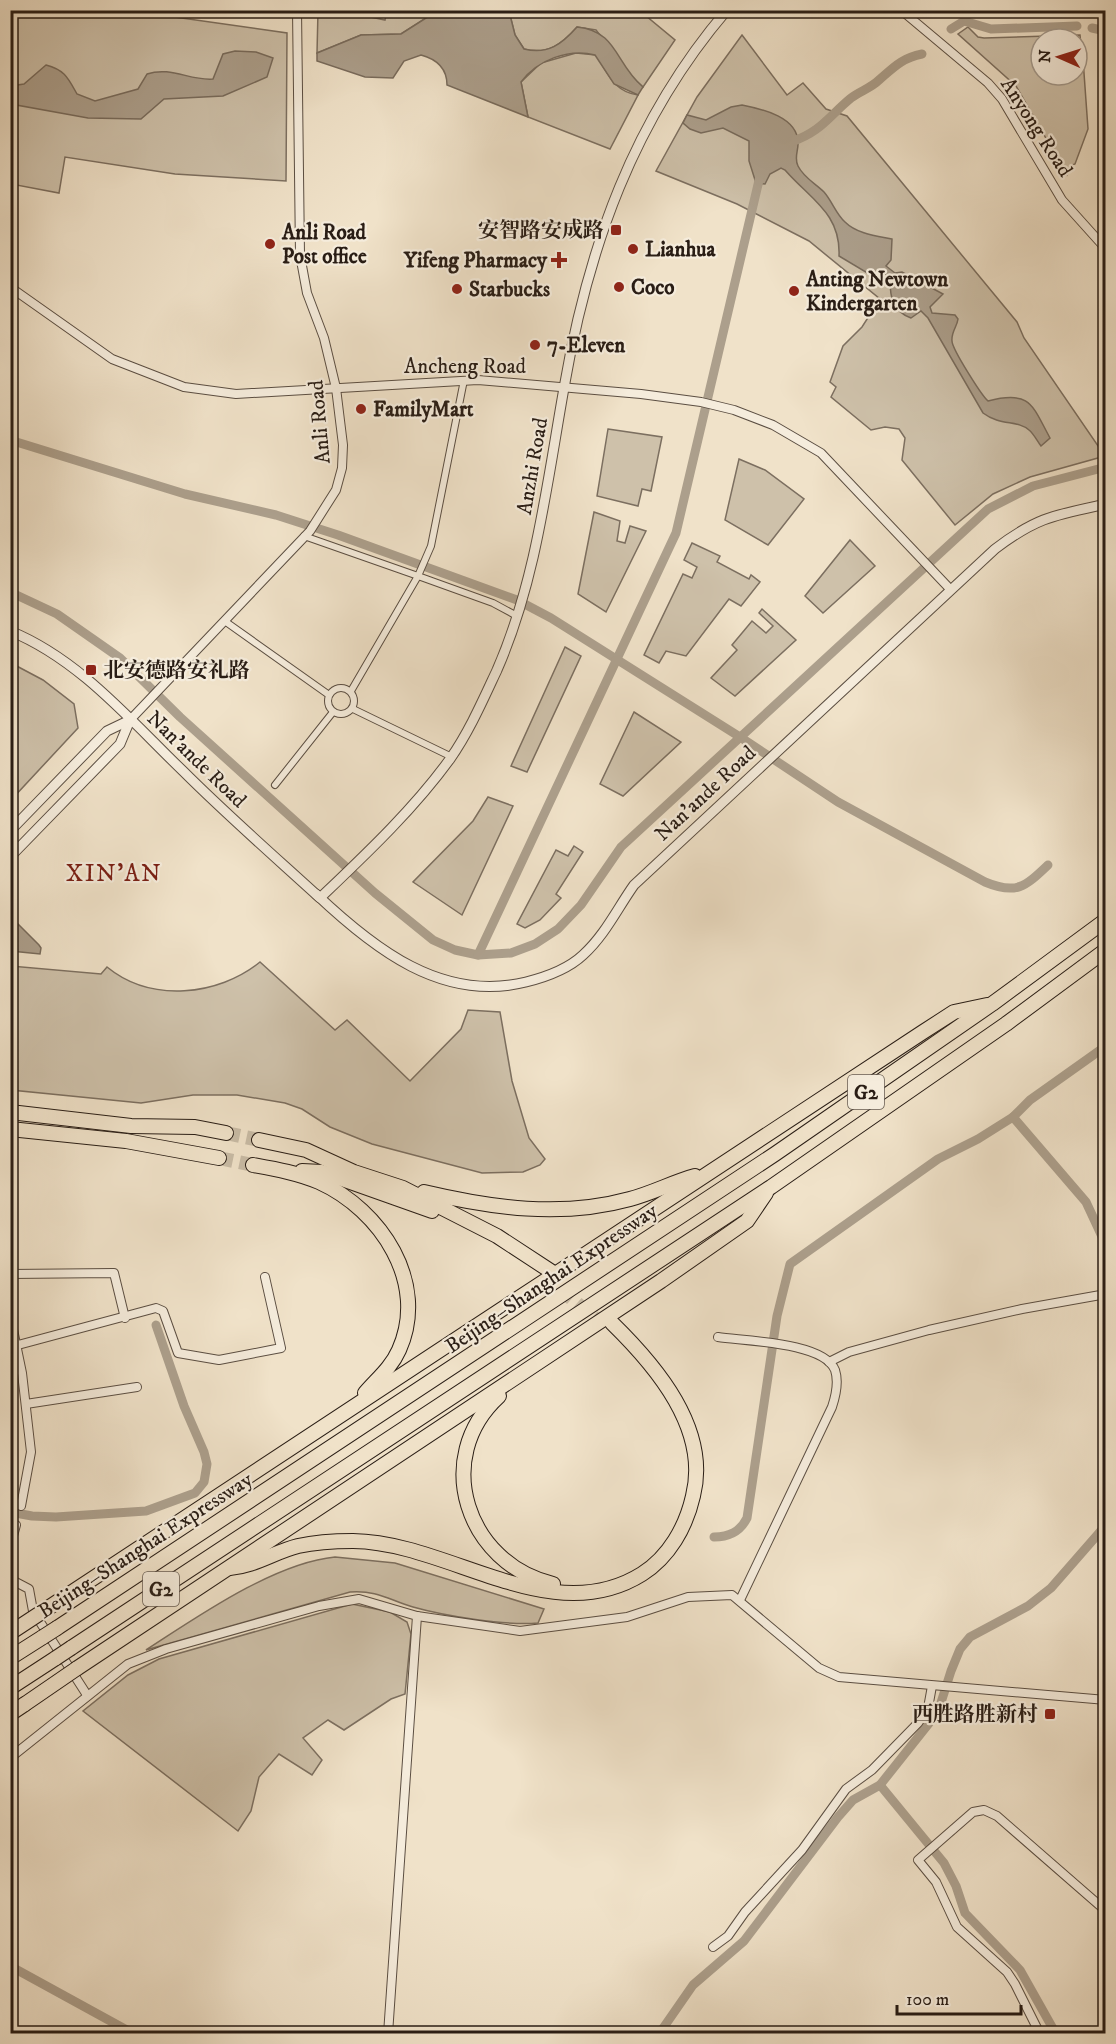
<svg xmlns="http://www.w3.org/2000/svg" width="1116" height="2044" viewBox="0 0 1116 2044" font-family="'IM FELL DW Pica','Noto Serif SC',serif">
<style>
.green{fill:#cec1aa;stroke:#7c6f60;stroke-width:1.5}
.water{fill:#ac9f8c;stroke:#786b5c;stroke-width:1.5}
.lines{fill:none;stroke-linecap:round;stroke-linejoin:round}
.canal{stroke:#ac9f8c;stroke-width:9}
.motorway-tunnel{stroke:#c8bba5;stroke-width:14;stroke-dasharray:14 7;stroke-linecap:butt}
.pedestrian-casing{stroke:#5b4e42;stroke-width:8}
.minor-casing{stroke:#5b4e42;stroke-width:10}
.tertiary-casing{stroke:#5b4e42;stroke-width:11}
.motorway-casing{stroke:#291d15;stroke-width:16}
.pedestrian{stroke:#f5ecdc;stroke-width:6}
.minor{stroke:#f5ecdc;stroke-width:8}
.tertiary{stroke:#f5ecdc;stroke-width:9}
.motorway{stroke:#f0e2c9;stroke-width:14}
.motorway-bridge-casing{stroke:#291d15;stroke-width:16;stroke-linecap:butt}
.motorway-bridge{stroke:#f0e2c9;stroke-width:14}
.poi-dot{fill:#8f2418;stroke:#f5ecdc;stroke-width:2}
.labels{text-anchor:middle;stroke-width:4.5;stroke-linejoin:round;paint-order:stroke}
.shield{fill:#f5ecdc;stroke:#665b51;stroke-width:1.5}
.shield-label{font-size:20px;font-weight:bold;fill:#291d15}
.street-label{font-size:21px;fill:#291d15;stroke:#f5ecdc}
.poi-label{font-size:21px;font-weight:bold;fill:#291d15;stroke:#f5ecdc;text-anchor:start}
.quarter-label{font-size:24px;letter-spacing:1.5px;fill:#7a1f14;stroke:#f5ecdc}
</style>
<rect width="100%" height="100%" fill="#f0e2c9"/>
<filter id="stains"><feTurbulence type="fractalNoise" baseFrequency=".00333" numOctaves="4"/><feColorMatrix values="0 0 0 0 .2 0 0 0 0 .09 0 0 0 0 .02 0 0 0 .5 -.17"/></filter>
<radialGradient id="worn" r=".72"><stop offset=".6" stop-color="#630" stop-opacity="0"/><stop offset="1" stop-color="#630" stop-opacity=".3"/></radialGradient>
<g class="green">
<polygon points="10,11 132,11 287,33 286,181 175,174 65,157 59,193 11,184"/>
<polygon points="318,11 343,11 385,20 387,11 437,11 401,34 361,35 317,53"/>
<path d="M 509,11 L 640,11 L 675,40 L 643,87 L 630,75 L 596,30 L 577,27 C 562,44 548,55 524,49 L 515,35 Z"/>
<polygon points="968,27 978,37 984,38 1080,35 1081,46 1077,46 1077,39 1041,39 1041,75 1077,75 1077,59 1083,59 1088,129 1075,164 1072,165 1067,175 1016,86 958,34"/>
<polygon points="742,35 787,95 803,83 826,109 847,116 1017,322 1024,338 1105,456 1030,477 993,494 955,525 902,460 905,438 899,429 885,427 871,430 831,397 836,387 830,382 843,346 862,327 880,299 809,241 737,204 656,171 697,97"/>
<path d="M 576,53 L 596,55 C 608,72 613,92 638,95 L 610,149 L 528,117 L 521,82 L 541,63 Z"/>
<polygon points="608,429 662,437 651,491 642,489 638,506 597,496"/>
<polygon points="739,459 765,470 804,499 768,545 725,520"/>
<polygon points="594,512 620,521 617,541 625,543 630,526 646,531 606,612 578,594"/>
<polygon points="850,540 875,566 823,613 805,596"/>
<polygon points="692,543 720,556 717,562 749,579 751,575 760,582 741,606 729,599 686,656 666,651 659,663 644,655 683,574 692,578 697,567 684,560"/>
<polygon points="762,609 796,640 735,696 711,678 737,650 732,645 752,621 766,633 773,626 759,613"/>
<polygon points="565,647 581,656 527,772 511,766"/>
<polygon points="11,663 43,680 74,704 78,728 11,800"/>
<polygon points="634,712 681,742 623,796 600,784"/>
<polygon points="488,797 513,806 462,915 413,882 473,821"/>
<polygon points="574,846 583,852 556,894 561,898 540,920 525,928 517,924 556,850 568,856"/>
<path d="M 260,962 L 335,1030 L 347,1020 L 410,1081 L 461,1029 L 468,1010 L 500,1012 L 512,1081 L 529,1138 L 545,1159 L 540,1165 L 523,1172 L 482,1173 L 372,1144 L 330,1127 L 302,1109 L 285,1103 L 237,1095 L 193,1095 L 141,1103 L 11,1090 L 11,966 L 101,974 L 107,967 C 151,1003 218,996 260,962 Z"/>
<path d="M 335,1557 L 395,1563 L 544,1609 L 538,1623 C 506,1626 445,1616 413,1607 C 389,1600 378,1590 350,1592 L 146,1650 C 197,1617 274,1563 335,1557 Z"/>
<polygon points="352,1604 390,1612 407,1622 411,1634 405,1694 391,1699 344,1730 328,1720 303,1738 322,1760 312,1775 279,1754 259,1777 251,1811 238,1831 83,1711 128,1675 159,1659"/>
</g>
<g class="water">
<path d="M 437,11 L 509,11 L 515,35 L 524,49 C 548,55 562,44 577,27 C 618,31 615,64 643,87 L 638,95 L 614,84 L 595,55 C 569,48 537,60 521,82 L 528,117 L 447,85 C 447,68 436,59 421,55 L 404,61 L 393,78 L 365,77 L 317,61 L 317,53 L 361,35 L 401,34 Z"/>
<path d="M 235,51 L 256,52 L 273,58 L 267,77 L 223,96 L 164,99 L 141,119 L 88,118 L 11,104 L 11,86 L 24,84 L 46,65 C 65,70 68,78 77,94 L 95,101 L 138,89 L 147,74 C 171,66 190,81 213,79 L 223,54 Z"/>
<path d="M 742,105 C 762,109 799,117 798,144 C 798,152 794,158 798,166 C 804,178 815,183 824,192 C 832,201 836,214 845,222 C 857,234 877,236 892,239 L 891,260 L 886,266 L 895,273 L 902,272 L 943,294 L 930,307 L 932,313 L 955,315 L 958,319 C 957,327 951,332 952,341 C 952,349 982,396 988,401 C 1031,390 1032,405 1050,438 L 1041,446 C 1037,441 1034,434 1029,430 C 1018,420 1000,426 983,413 L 928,318 L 921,311 L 911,318 C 892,311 890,297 890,279 L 881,271 L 869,274 L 839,256 C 841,213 810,199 785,170 L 781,168 L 770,174 L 765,184 L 756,183 L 749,161 L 749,141 L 723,128 L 701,133 L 690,129 L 683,123 L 687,115 L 706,120 L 731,107 Z"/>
<polygon points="11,917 39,945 41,948 40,954 11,951"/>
</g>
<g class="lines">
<g class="canal">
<polyline points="1092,28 1106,31"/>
<polyline points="951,29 964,21 991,29 1077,26"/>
<path d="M 791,142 C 821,132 829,116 851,98 C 860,91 871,88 879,80 C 894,67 902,58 922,54"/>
<path d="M 10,440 L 185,494 L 276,515 L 338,535 L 517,600 L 551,618 L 740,737 L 838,802 L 985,882 C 1016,895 1025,887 1048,865"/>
<polyline points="10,592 57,614 120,658 180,717 375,893 433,940 455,950 478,955 511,953 535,944 558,929 581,905 621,847 988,509 1033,486 1106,467"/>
<polyline points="478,955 676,533 760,176"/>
<polyline points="1013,1117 1086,1202 1106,1245"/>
<polyline points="10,1512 32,1516 56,1517 146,1511 195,1493 204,1482 207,1464 204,1452 184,1406 156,1325"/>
<path d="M 714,1537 C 729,1537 740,1532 747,1518 L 777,1316 L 790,1264 L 938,1159 L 978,1139 L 1013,1117 L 1030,1100 L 1106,1046"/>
<polyline points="880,1785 944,1863 956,1886 965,1913 1020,1970 1056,2034"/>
<polyline points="10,1966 134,2034"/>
<polyline points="659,2034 693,1985 744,1941 838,1817 853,1800 880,1785 938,1712 951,1671 960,1649 970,1637 1028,1606 1051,1588 1106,1525"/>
</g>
<g class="motorway-tunnel">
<polyline points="226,1133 259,1140"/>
<polyline points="219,1158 253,1165"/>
<polyline points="545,1276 606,1328"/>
</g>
<defs>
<g id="pedestrian">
<polyline points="464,380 431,546 418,576 493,603 517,616"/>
<polyline points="304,536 418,576 351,691"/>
<polyline points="226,622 329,695"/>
<circle cx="341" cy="701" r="13"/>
<polyline points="353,709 452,757"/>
<polyline points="275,785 333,712"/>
</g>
<g id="minor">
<polyline points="901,10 988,83 1002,99 1062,200 1106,249"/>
<polyline points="10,287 112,359 184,387 236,394 478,380 641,394 701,402 734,410 773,425 821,453 950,589"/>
<polyline points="130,720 310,531 336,490 342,468 343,445 336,388 324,338 307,293 300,255 297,10"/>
<polyline points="10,1274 114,1273 125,1318"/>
<polyline points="10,1315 22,1373 31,1452 21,1506"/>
<path d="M 718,1337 C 745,1341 824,1342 835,1370 C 839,1382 836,1395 832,1407 L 740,1600"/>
<polyline points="18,1345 156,1308 163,1311 178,1353 219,1360 281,1348 265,1277"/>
<polyline points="829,1362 849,1352 929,1330 1022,1309 1106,1294"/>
<polyline points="26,1404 137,1387"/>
<polyline points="10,1547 16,1525"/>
<polyline points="10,1579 29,1589 33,1611 87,1695"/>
<polyline points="10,1758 128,1664 166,1649 319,1606 359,1599 417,1616 520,1631 627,1617 688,1597 732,1595 819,1668 839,1677 1106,1700"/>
<polyline points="10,1774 12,1757"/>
<polyline points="713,1947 728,1936 745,1912 802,1850 846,1789 872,1770 918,1723 928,1708 932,1686"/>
<polyline points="388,2034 417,1616"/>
<polyline points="1040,2034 1015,1984 1007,1972 957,1927 936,1882 918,1860 973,1812 984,1810 997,1816 1106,1911"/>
</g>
<g id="tertiary">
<path d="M 10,631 C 79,659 130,720 183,771 C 227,815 274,856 320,898 C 365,855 413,810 450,759 C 469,732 483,700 497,670 C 536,581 547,483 564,388 C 588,248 633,120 727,10"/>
<polyline points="10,831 107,731 130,720"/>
<polyline points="10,857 120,744 130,720"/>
<path d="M 316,894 C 373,948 442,1003 526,982 C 546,977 567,970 583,955 C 605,935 617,909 634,885 L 995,549 C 1037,517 1055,515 1106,504"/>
</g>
<g id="motorway">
<polyline points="10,1112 131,1126 195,1127 226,1133"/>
<polyline points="10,1129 126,1141 219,1158"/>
<polyline points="259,1140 306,1150 354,1172 403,1188 497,1236 552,1272"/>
<path d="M 253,1165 C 275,1169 298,1173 319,1182 C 381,1210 429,1283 399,1350 C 391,1368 377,1379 365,1393"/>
<polyline points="302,1171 322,1172 432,1211"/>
<path d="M 424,1192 C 492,1208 561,1218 630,1199 C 653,1193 673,1182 695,1176"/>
<path d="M 499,1396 C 431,1458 467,1564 553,1584"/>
<path d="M 230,1568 C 255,1566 274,1552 298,1546 C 316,1542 335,1541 353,1541 C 449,1542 551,1631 642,1574 C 669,1557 686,1527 693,1496 C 710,1429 656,1366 612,1323"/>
<polyline points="45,1610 923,1032 954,1012 987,1005"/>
<polyline points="57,1628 775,1154 992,1004 1106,920"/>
<polyline points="71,1648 771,1187 1006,1024 1106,950"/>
<polyline points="10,1658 43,1637"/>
<polyline points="76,1669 661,1281 747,1221 766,1193"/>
<polyline points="10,1688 56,1658"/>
<polyline points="10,1714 25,1704"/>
</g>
</defs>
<use href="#pedestrian" class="pedestrian-casing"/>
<use href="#minor" class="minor-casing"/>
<use href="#tertiary" class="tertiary-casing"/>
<use href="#motorway" class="motorway-casing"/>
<use href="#pedestrian" class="pedestrian"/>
<use href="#minor" class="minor"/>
<use href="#tertiary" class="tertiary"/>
<use href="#motorway" class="motorway"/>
<defs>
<g id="motorway-bridge">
<polyline points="10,1633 45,1610"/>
<polyline points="43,1637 57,1628"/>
<polyline points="56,1658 71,1648"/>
<polyline points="25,1704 76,1669"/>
</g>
</defs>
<use href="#motorway-bridge" class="motorway-bridge-casing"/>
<use href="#motorway-bridge" class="motorway-bridge"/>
</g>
<g class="poi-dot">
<rect x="610" y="224" width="12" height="12" rx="3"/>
<circle cx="270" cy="244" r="6"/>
<circle cx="633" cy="249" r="6"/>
<path d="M556 251h6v6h6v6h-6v6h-6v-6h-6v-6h6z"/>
<circle cx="619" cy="287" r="6"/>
<circle cx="457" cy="289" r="6"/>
<circle cx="794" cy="291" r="6"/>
<circle cx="535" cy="345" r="6"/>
<circle cx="361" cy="409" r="6"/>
<rect x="85" y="664" width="12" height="12" rx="3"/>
<rect x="1044" y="1708" width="12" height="12" rx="3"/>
</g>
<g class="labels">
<g class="shield">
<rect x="848" y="1075" width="36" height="34" rx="4.5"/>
<rect x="143" y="1572" width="36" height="34" rx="4.5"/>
</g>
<g class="shield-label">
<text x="866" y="1099">G2</text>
<text x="161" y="1596">G2</text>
</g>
<g class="street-label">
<text transform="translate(1037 127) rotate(57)" y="7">Anyong Road</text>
<text x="465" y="373">Ancheng Road</text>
<text transform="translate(319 422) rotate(-95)" y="7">Anli Road</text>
<text transform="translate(532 466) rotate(-80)" y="7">Anzhi Road</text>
<text transform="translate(197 759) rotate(44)" y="7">Nan'ande Road</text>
<text transform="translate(705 793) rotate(-43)" y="7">Nan'ande Road</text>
<text transform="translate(551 1278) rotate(-34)" y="7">Beijing–Shanghai Expressway</text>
<text transform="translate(145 1545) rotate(-33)" y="7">Beijing–Shanghai Expressway</text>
</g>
<g class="poi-label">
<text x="604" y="237" text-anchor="end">安智路安成路</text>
<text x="282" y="239">Anli Road<tspan x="282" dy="24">Post office</tspan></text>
<text x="645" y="256">Lianhua</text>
<text x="547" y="267" text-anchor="end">Yifeng Pharmacy</text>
<text x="806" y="286">Anting Newtown<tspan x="806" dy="24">Kindergarten</tspan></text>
<text x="631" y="294">Coco</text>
<text x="469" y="296">Starbucks</text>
<text x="547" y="352">7-Eleven</text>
<text x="373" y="416">FamilyMart</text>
<text x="103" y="677">北安德路安礼路</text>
<text x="1038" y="1721" text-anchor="end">西胜路胜新村</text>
</g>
<g class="quarter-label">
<text x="114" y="881">XIN'AN</text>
</g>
</g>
<rect width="1116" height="2044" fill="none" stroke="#f0e2c9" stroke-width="36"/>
<rect x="12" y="12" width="1092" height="2020" fill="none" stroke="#291d15" stroke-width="3"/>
<rect x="18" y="18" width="1080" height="2008" fill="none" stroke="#291d15" stroke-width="1.5"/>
<g transform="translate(1059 57) rotate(273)"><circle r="28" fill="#f5ecdc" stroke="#a3998c" stroke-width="1.5"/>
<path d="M0-4.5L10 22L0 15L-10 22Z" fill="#8f2418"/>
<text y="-9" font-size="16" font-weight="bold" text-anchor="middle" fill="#291d15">N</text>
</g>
<path d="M897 2005v9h124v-9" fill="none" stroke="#291d15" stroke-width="3"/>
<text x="906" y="2005" font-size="18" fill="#291d15" stroke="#f5ecdc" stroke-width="4.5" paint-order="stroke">100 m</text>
<rect width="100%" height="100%" filter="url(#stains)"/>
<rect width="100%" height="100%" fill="url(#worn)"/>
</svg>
